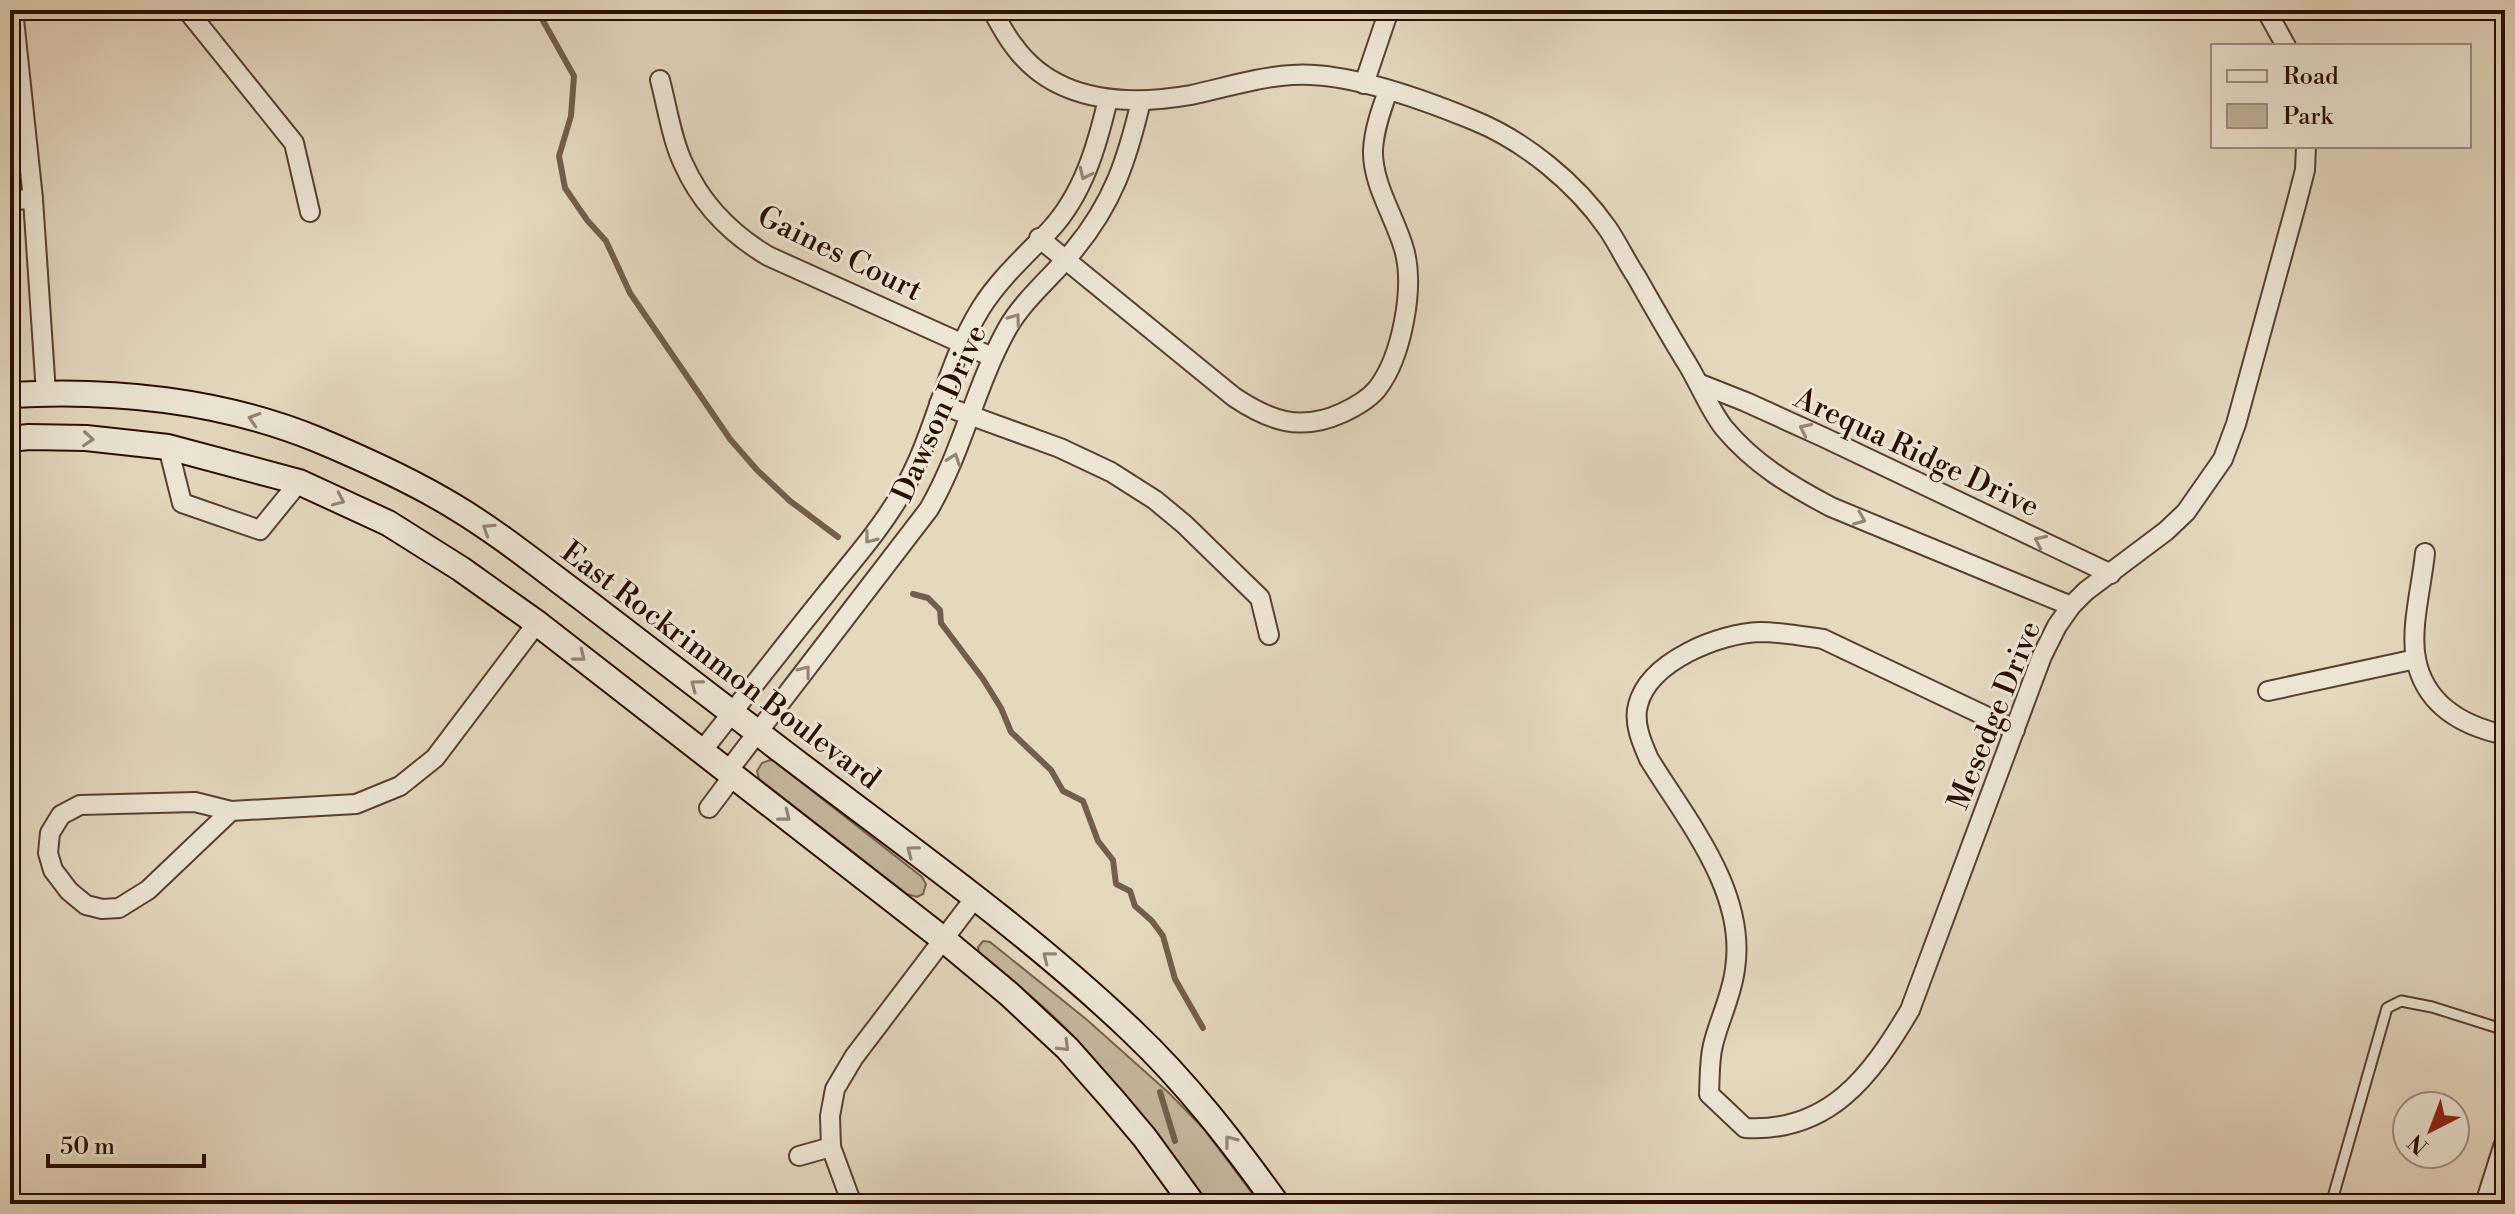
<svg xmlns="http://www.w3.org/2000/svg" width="2515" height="1214" viewBox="0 0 2515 1214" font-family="'Libre Bodoni',serif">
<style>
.green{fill:#c4b69f;stroke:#766250;stroke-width:2}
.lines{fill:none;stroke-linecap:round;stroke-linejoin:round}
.stream{stroke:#735e4d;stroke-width:6}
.service-casing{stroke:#584031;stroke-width:13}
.minor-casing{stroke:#584031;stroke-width:22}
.tertiary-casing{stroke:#584031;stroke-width:26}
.secondary-casing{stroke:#290e02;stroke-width:28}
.service{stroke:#ede6d5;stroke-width:9}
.minor{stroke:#ede6d5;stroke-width:18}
.tertiary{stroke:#ede6d5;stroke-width:22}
.secondary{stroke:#ede6d5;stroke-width:24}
.oneway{stroke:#958576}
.labels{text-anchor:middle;stroke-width:6;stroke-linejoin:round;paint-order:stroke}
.street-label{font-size:30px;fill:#290e02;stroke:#ede6d5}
</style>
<rect width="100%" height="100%" fill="#e4d8bf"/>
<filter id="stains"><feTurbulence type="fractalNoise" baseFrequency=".0025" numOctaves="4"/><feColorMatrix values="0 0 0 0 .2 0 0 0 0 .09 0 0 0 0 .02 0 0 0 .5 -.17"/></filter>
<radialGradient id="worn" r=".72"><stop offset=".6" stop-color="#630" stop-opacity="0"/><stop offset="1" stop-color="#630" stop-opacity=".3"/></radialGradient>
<g class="green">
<polygon points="770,760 774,761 922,877 926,884 923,894 917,897 907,894 759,779 757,771 762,763"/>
<path d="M 983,941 L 990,942 L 1086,1019 L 1169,1093 L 1204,1129 L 1260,1204 L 1205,1204 C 1164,1147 1124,1090 1076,1039 C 1046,1007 1012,980 979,952 L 978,947 Z"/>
</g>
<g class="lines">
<g class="stream">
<polyline points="537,10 574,76 571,116 559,156 565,188 587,220 606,241 630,293 730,439 757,470 790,501 838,537"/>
<polyline points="913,594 928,598 940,610 941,623 983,679 1001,708 1011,732 1051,770 1063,791 1083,801 1098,841 1113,860 1116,884 1130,891 1135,906 1152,921 1163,936 1175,979 1203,1028"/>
<polyline points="1160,1092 1175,1141"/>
</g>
<defs>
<polyline id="service" points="2331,1204 2387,1008 2401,1001 2432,1007 2505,1030"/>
<g id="minor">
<polyline points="13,10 33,199 46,393"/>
<polyline points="187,10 294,143 310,212"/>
<path d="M 992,10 C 999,22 1005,35 1014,46 C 1055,103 1128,106 1191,95 C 1224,88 1258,77 1292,75 C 1346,71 1422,99 1473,120 C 1525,141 1576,183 1608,229 C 1618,244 1626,261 1636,276 C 1653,306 1670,336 1688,365 C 1700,385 1710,410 1724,428 C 1754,464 1791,486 1831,507 L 2071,606"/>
<polyline points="2266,10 2286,46"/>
<path d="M 660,80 C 667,106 672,141 684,165 C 702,205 731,234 768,256 L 992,357"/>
<polyline points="1364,84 1389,10"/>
<polyline points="10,200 33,199"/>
<path d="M 1039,238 L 1234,397 C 1270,421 1300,432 1342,413 C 1355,407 1368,400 1377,389 C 1402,357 1415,287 1404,249 C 1395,217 1372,184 1373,150 C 1374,130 1381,110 1388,91"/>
<polyline points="1698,383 1746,402 1823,437 2111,574"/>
<polyline points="939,404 1060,448 1111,472 1155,500 1184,524 1260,598 1269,635"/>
<polyline points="168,447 182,503 260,530 299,482"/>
<path d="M 2425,553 C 2422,585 2410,628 2416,659 C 2425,705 2463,726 2505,735"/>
<polyline points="2268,691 2416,659"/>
<path d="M 2015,730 L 1823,639 C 1802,636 1781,632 1760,632 C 1720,633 1649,661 1638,705 C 1633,723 1642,743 1649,759 C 1687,821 1747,892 1735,969 C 1732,995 1719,1020 1713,1045 C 1709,1061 1710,1078 1709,1094 L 1745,1128 C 1829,1133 1871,1076 1910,1010 L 2042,656 L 2057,626 L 2071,606 L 2086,591 L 2166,531 L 2186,512 L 2223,459 L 2236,424 L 2296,205 L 2305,170 L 2306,146"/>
<path d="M 702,751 C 743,699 784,646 826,594 C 852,561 881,529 902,492 C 936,434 945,366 981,308 C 999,279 1026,255 1049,231 C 1083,195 1097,146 1108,99"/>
<path d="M 728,771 L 929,509 C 962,452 975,387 1007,329 C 1024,299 1052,277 1074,250 C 1113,203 1127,160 1141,101"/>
<polyline points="709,808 733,776"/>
<polyline points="231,811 148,890 119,908 102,909 86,905 69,891 53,870 48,853 50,833 61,815 80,805 195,802 231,811 356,804 400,786 435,758 537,623"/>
<polyline points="799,1156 831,1147"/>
<polyline points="852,1204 831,1147 830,1116 835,1089 854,1057 974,899"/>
</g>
<polyline id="tertiary" points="2487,1204 2505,1147"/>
<g id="secondary">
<path d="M 10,395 C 112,389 220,400 316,439 C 364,459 411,480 455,507 C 500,534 540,567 582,598 C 642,644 701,689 761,735 C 885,831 1019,923 1132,1031 C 1187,1083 1233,1143 1277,1204"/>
<polyline points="10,439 29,437 86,438 168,447 299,482 388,523 461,569 537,623 943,939 1009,994 1067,1048 1113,1100 1145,1138 1193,1204"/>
</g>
</defs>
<use href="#service" class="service-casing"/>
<use href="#minor" class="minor-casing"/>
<use href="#tertiary" class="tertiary-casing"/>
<use href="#secondary" class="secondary-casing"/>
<use href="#service" class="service"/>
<use href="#minor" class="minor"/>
<use href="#tertiary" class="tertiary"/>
<use href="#secondary" class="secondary"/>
</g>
<defs><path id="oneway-chevron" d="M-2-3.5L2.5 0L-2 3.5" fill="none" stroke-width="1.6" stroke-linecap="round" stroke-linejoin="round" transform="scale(2)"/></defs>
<g class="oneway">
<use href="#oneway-chevron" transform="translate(1085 174) rotate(115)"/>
<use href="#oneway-chevron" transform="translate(1015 319) rotate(-54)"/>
<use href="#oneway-chevron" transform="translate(254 419) rotate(-163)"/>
<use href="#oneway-chevron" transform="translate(1805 429) rotate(-155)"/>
<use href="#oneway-chevron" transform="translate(88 439) rotate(4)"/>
<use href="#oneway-chevron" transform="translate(954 459) rotate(-70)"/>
<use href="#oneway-chevron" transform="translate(339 500) rotate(24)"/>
<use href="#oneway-chevron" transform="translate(1860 519) rotate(22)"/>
<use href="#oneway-chevron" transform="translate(488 529) rotate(-147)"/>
<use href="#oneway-chevron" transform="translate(870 538) rotate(128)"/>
<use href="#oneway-chevron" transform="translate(2040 541) rotate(-155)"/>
<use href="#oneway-chevron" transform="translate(580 656) rotate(38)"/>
<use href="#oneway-chevron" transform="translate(805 671) rotate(-52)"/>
<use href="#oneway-chevron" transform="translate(696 685) rotate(-143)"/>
<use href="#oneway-chevron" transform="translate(785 816) rotate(38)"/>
<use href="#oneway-chevron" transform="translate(912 851) rotate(-143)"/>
<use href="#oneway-chevron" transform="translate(1048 957) rotate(-142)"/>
<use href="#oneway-chevron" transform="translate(1064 1046) rotate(45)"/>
<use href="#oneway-chevron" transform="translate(1230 1141) rotate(-128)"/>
</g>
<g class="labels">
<g class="street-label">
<text transform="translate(840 253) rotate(26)" y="10">Gaines Court</text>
<text transform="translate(939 413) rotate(-66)" y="10">Dawson Drive</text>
<text transform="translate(1917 452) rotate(25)" y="10">Arequa Ridge Drive</text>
<text transform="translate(721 665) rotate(37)" y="10">East Rockrimmon Boulevard</text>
<text transform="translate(1994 715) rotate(-68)" y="10">Mesedge Drive</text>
</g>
</g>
<rect width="2515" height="1214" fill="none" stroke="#e4d8bf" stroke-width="40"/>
<rect x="12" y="12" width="2491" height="1190" fill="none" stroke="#290e02" stroke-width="4"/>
<rect x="20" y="20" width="2475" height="1174" fill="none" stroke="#290e02" stroke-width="2"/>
<rect x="2211" y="44" width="260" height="104" fill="#ede6d5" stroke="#9f9081" stroke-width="2"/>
<rect x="2227" y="70" width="40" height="12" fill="#ede6d5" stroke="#9f9081" stroke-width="2"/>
<text x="2283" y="84" font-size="24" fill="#290e02">Road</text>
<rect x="2227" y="104" width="40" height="24" fill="#c4b69f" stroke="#9f9081" stroke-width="2"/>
<text x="2283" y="124" font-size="24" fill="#290e02">Park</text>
<g transform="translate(2431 1130) rotate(222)"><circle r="38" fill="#ede6d5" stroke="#9f9081" stroke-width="2"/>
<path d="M0-6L14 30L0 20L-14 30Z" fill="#8f2418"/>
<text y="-12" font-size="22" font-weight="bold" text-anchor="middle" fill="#290e02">N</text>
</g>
<path d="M48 1154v12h156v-12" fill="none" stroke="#290e02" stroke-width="4"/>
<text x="60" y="1154" font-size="24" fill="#290e02" stroke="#ede6d5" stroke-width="6" paint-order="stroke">50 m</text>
<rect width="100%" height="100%" filter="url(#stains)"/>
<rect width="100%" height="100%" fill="url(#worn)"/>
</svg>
